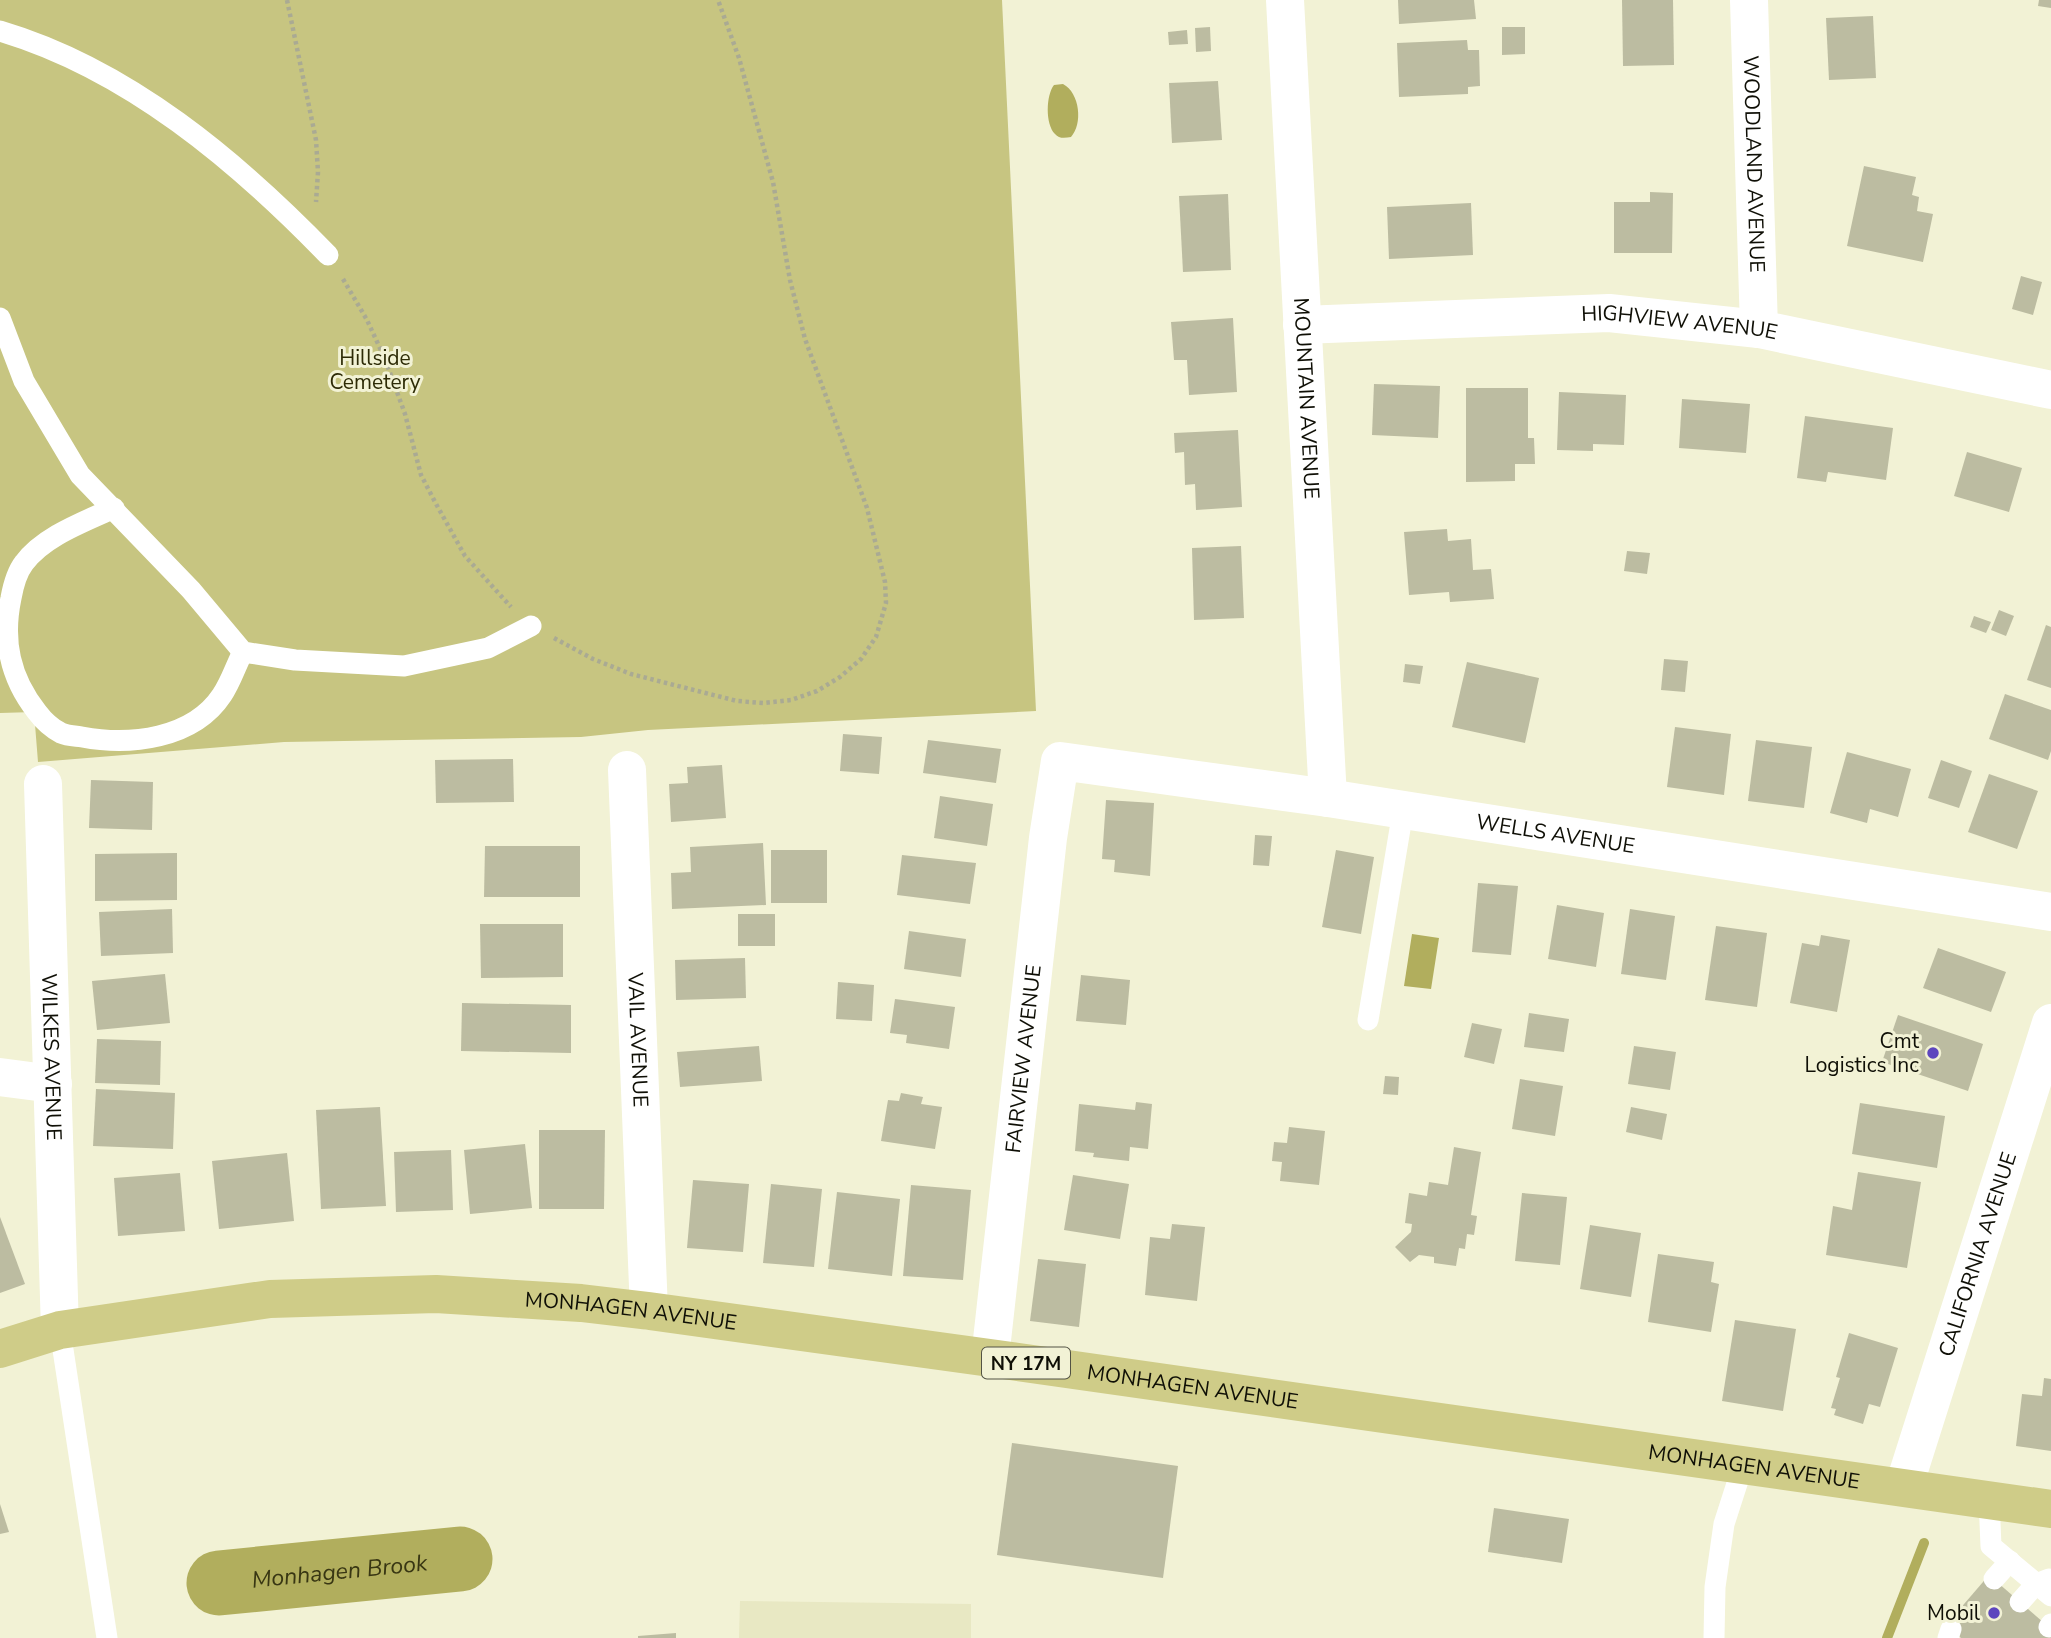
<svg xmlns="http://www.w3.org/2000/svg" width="2051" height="1638" viewBox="0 0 2051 1638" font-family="'Nunito Sans',sans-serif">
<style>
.built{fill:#e8e8c3}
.green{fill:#c7c581}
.water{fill:#b1ae5d}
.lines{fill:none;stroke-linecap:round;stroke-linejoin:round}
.stream{stroke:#b1ae5d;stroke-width:10}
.river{stroke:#b1ae5d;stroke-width:65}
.building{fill:#bcbca1}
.path{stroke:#aaaa93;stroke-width:4.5;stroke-dasharray:3.5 3.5;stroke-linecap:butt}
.service{stroke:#fff;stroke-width:21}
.minor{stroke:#fff;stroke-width:38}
.primary{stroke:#cfcc88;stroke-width:38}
.poi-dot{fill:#5d46be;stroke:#f2f2d5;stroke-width:2.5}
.labels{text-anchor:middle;stroke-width:6;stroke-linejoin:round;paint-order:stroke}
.shield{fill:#f2f2d5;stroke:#535344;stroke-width:2}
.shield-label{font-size:19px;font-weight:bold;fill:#0f0f06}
.street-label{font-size:21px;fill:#0f0f06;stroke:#f2f2d5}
.park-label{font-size:21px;fill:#2d2b06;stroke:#f2f2d5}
.poi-label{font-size:21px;fill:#0f0f06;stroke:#f2f2d5;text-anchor:end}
.water-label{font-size:23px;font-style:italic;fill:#383613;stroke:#f2f2d5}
</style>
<rect width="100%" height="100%" fill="#f2f2d5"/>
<polygon class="built" points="740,1601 971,1604 971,1638 739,1638"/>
<polygon class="green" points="0,0 1002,0 1036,711 648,730 581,737 284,742 38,762 34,712 0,713"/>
<g class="water">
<path d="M 1063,84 C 1080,93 1083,124 1071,137 C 1065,138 1059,139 1055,134 C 1045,124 1046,95 1054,85 Z"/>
<polygon points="1412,934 1439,938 1431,989 1404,986"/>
</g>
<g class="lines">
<polyline class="stream" points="1887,1638 1924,1543"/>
<path class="river" id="s1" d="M 219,1583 L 460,1559"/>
</g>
<g class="building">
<polygon points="1398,0 1474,0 1476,19 1399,24"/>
<polygon points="1622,0 1673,0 1674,65 1623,66"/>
<polygon points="2039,0 2051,0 2051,8 2038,6"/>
<polygon points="1873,16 1876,78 1829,80 1826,18"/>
<polygon points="1210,27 1211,51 1196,52 1195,28"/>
<polygon points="1502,27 1525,27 1525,54 1502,55"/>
<polygon points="1187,30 1188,44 1169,45 1168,32"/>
<polygon points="1467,40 1468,50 1479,50 1480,86 1468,87 1468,94 1399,97 1397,43"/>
<polygon points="1218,81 1222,140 1172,143 1169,83"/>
<polygon points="1864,166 1916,177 1912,195 1919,197 1917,211 1933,214 1923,262 1847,246"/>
<polygon points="1650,192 1673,193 1672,253 1614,253 1614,202 1650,202"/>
<polygon points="1228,194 1231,270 1183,272 1179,196"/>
<polygon points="1471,203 1473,255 1389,259 1387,207"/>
<polygon points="2021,276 2042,282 2033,315 2012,309"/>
<polygon points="1233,318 1237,392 1189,395 1187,360 1174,360 1171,322"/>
<polygon points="1374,384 1440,386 1438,438 1372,435"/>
<polygon points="1466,388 1528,388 1528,438 1534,438 1535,464 1515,464 1515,481 1466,482"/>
<polygon points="1559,392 1626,395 1624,445 1593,444 1593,451 1557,450"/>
<polygon points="1682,399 1750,404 1746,453 1679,448"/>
<polygon points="1805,416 1893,428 1886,480 1828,472 1826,482 1797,478"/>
<polygon points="1238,430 1242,507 1196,510 1195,484 1185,485 1184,452 1175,453 1174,433"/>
<polygon points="1967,452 2022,468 2009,512 1954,496"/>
<polygon points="1447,529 1448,541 1471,539 1473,570 1491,569 1494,599 1450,602 1449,592 1409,595 1404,532"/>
<polygon points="1241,546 1244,618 1194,620 1192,548"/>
<polygon points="1627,551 1650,553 1647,574 1624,571"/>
<polygon points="1999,610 2014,616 2006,636 1991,630"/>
<polygon points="1974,616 1991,622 1986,633 1970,627"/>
<polygon points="2046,625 2051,627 2051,688 2027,680"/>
<polygon points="1664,659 1688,661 1685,692 1661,690"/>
<polygon points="1467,662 1539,678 1525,743 1452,727"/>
<polygon points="1405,664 1423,666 1420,684 1403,682"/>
<polygon points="2005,694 2051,710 2051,751 2048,760 1989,739"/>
<polygon points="1675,727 1731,734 1724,795 1667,787"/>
<polygon points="843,734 882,737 879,774 840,771"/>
<polygon points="928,740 1001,749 996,783 923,773"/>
<polygon points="1756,740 1812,747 1804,808 1748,801"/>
<polygon points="1847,752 1911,769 1898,817 1870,809 1867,823 1830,813"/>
<polygon points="513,759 514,802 436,803 435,760"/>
<polygon points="1941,760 1972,771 1959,808 1928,798"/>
<polygon points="722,765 726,818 671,822 669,784 688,783 687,767"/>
<polygon points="1989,774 2038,791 2017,849 1968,832"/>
<polygon points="91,780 153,782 152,830 89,828"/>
<polygon points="940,796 993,804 987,846 934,838"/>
<polygon points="1106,800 1154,803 1150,876 1114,872 1115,860 1102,859"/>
<polygon points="1255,835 1272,836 1269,866 1253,865"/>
<polygon points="763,843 766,905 672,909 671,873 691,872 690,847"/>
<polygon points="485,846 580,846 580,897 484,897"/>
<rect x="771" y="850" width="56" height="53"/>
<polygon points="1336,850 1374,857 1361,934 1322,927"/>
<polygon points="177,853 177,900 95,901 95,854"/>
<polygon points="902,855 976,863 970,904 897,895"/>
<polygon points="1478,883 1518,886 1511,955 1472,952"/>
<polygon points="1557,905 1604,913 1596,967 1548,959"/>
<polygon points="172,909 173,953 101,956 99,912"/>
<polygon points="1630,909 1675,916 1666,980 1621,974"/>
<rect x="738" y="914" width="37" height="32"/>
<polygon points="480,924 563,924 563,977 481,978"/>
<polygon points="1716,926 1767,933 1757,1007 1705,1000"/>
<polygon points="909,931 966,939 961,977 904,969"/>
<polygon points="1821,935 1850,940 1837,1012 1790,1003 1802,943 1819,946"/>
<polygon points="1938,948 2006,972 1991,1012 1923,988"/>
<polygon points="745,958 746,998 676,1000 675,960"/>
<polygon points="165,974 170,1023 97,1030 92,981"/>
<polygon points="1081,975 1130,980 1126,1025 1076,1021"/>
<polygon points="838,982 874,985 872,1021 836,1019"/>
<polygon points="895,999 955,1007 949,1049 906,1043 907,1035 890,1033"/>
<polygon points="462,1003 571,1005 571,1053 461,1051"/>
<polygon points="1529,1013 1569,1019 1564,1052 1524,1047"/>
<polygon points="1898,1015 1983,1044 1968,1091 1882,1062"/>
<polygon points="1472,1023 1502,1029 1494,1064 1464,1057"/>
<polygon points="97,1039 161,1041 160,1085 95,1083"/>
<polygon points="759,1046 762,1081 680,1087 677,1052"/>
<polygon points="1634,1046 1676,1052 1670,1090 1628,1084"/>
<polygon points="1385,1076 1399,1077 1398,1095 1383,1094"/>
<polygon points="1520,1079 1563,1086 1555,1136 1512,1129"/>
<polygon points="96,1089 175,1093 173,1149 93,1146"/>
<polygon points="901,1093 923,1097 921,1104 942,1107 935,1149 881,1141 888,1100 899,1101"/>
<polygon points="1136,1102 1152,1104 1148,1149 1130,1147 1129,1161 1093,1157 1094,1153 1075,1151 1079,1104 1135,1110"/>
<polygon points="1860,1103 1945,1116 1937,1168 1852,1154"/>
<polygon points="380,1107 386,1206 321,1209 316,1110"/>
<polygon points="1631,1107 1667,1114 1662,1140 1626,1132"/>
<polygon points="1289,1127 1325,1131 1319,1185 1280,1181 1282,1162 1272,1161 1274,1142 1287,1143"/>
<polygon points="539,1130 605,1130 604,1209 539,1209"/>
<polygon points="525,1144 532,1208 470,1214 464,1150"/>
<polygon points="1454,1147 1481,1152 1471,1215 1477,1216 1474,1235 1467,1234 1465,1249 1459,1248 1456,1266 1434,1263 1434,1257 1419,1255 1410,1262 1395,1247 1411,1232 1412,1224 1405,1223 1409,1193 1427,1196 1429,1182 1448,1185"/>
<polygon points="451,1150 453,1210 396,1212 394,1152"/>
<polygon points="287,1153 294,1221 219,1229 212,1161"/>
<polygon points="1858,1172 1921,1182 1907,1268 1826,1255 1833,1206 1852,1210"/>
<polygon points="180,1173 185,1231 118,1236 114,1178"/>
<polygon points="1073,1175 1129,1184 1120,1239 1064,1230"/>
<polygon points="693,1180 749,1184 743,1252 687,1248"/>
<polygon points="771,1184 822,1189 814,1267 763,1263"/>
<polygon points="911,1185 971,1190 963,1280 903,1276"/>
<polygon points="837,1192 900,1199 892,1276 828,1269"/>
<polygon points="1522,1193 1567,1197 1560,1265 1515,1261"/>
<polygon points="0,1217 25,1284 0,1293"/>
<polygon points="1172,1224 1205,1227 1197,1301 1145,1295 1150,1237 1170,1239"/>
<polygon points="1590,1225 1641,1233 1631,1297 1580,1289"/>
<polygon points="1658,1254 1714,1262 1711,1282 1719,1284 1711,1332 1648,1322"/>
<polygon points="1038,1259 1086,1264 1079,1327 1030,1321"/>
<polygon points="1735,1320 1796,1329 1783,1411 1722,1401"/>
<polygon points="1849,1333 1898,1348 1880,1407 1869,1404 1863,1424 1834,1415 1836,1409 1831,1408 1840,1378 1836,1377"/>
<polygon points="2044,1378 2051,1379 2051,1451 2016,1446 2022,1394 2042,1396"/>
<polygon points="1012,1443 1178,1466 1163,1578 997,1555"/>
<polygon points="0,1504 9,1532 0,1534"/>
<polygon points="1494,1508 1569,1519 1562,1563 1488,1552"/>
<polygon points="1989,1575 2051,1629 2051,1638 1961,1638 1946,1625"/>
<polygon points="676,1633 676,1638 638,1638 638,1636"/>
</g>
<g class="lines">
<g class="path">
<polyline points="287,0 316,140 318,172 316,202"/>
<polyline points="343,279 367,320 385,359 405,414 421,475 435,502 465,556 511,607"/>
<polyline points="554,638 593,659 631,674 737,701 764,703 791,700 817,691 840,677 861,659 876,637 886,603 885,582 867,508 805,339 790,280 773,182 739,58 718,0"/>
</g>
<g class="service">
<path d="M 0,31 C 128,69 237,161 328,255"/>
<polyline points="0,318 24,381 80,475 191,590 243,652 295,660 404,666 488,648 531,626"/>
<path d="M 114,508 C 84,522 44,536 24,563 C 17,572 13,587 11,598 C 2,641 10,678 37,712 C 43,720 53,729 61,733 C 68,736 76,736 82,737 C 130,746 193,739 222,695 C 231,682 236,665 243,652"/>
<polyline points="1368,1020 1403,811"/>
<polyline points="60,1330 107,1638"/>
<polyline points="1989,1499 1991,1546 2051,1596"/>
<polyline points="1994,1579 2010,1561"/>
<polyline points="2020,1602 2036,1584 2049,1579"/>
<polyline points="2049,1627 2051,1624"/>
<polyline points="1714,1638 1715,1587 1724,1524 1743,1465"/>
<polyline points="1948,1638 1951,1629"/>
</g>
<g class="minor">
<path id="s2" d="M 1285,0 L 1328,798"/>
<path id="s3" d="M 1749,0 L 1759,329"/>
<path id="s4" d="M 1302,325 L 1609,313 L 1759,329 L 2051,390"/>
<path id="s5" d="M 627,770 L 649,1311"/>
<path id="s6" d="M 43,784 L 60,1330"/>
<polyline points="0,1077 53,1084"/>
<path id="s7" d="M 990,1358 L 1048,838 L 1060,761 L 1328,798 L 2051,912"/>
<path id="s8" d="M 1904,1486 L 2051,1023"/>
</g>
<path class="primary" id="s9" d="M 0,1349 L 60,1330 L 270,1299 L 436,1294 L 581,1303 L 649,1311 L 990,1358 L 2051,1509"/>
</g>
<g class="poi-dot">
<circle cx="1933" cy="1053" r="7"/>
<circle cx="1994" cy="1613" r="7"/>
</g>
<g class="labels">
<rect class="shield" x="982" y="1347.5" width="88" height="31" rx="5"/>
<g class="shield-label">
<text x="1026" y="1370">NY 17M</text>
</g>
<g class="street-label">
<text dy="7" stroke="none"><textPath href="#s3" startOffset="164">WOODLAND AVENUE</textPath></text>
<text dy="7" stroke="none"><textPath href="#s4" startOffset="378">HIGHVIEW AVENUE</textPath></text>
<text dy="7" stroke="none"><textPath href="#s2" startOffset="399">MOUNTAIN AVENUE</textPath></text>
<text dy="7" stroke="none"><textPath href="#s7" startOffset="1102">WELLS AVENUE</textPath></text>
<text dy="7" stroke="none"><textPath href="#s5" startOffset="270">VAIL AVENUE</textPath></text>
<text dy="7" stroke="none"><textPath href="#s6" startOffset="273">WILKES AVENUE</textPath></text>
<text dy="7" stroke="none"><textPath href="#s7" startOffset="301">FAIRVIEW AVENUE</textPath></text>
<text dy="7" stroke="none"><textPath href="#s8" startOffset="243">CALIFORNIA AVENUE</textPath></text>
<text dy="7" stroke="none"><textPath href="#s9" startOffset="637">MONHAGEN AVENUE</textPath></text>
<text dy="7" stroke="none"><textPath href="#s9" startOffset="1204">MONHAGEN AVENUE</textPath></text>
<text dy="7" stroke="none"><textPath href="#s9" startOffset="1771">MONHAGEN AVENUE</textPath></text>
</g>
<g class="park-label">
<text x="375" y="365">Hillside<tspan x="375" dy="24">Cemetery</tspan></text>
</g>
<g class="poi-label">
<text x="1919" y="1048">Cmt<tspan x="1919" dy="24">Logistics Inc</tspan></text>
<text x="1980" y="1620">Mobil</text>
</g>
<g class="water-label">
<text dy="8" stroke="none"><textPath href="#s1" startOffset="121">Monhagen Brook</textPath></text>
</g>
</g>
</svg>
